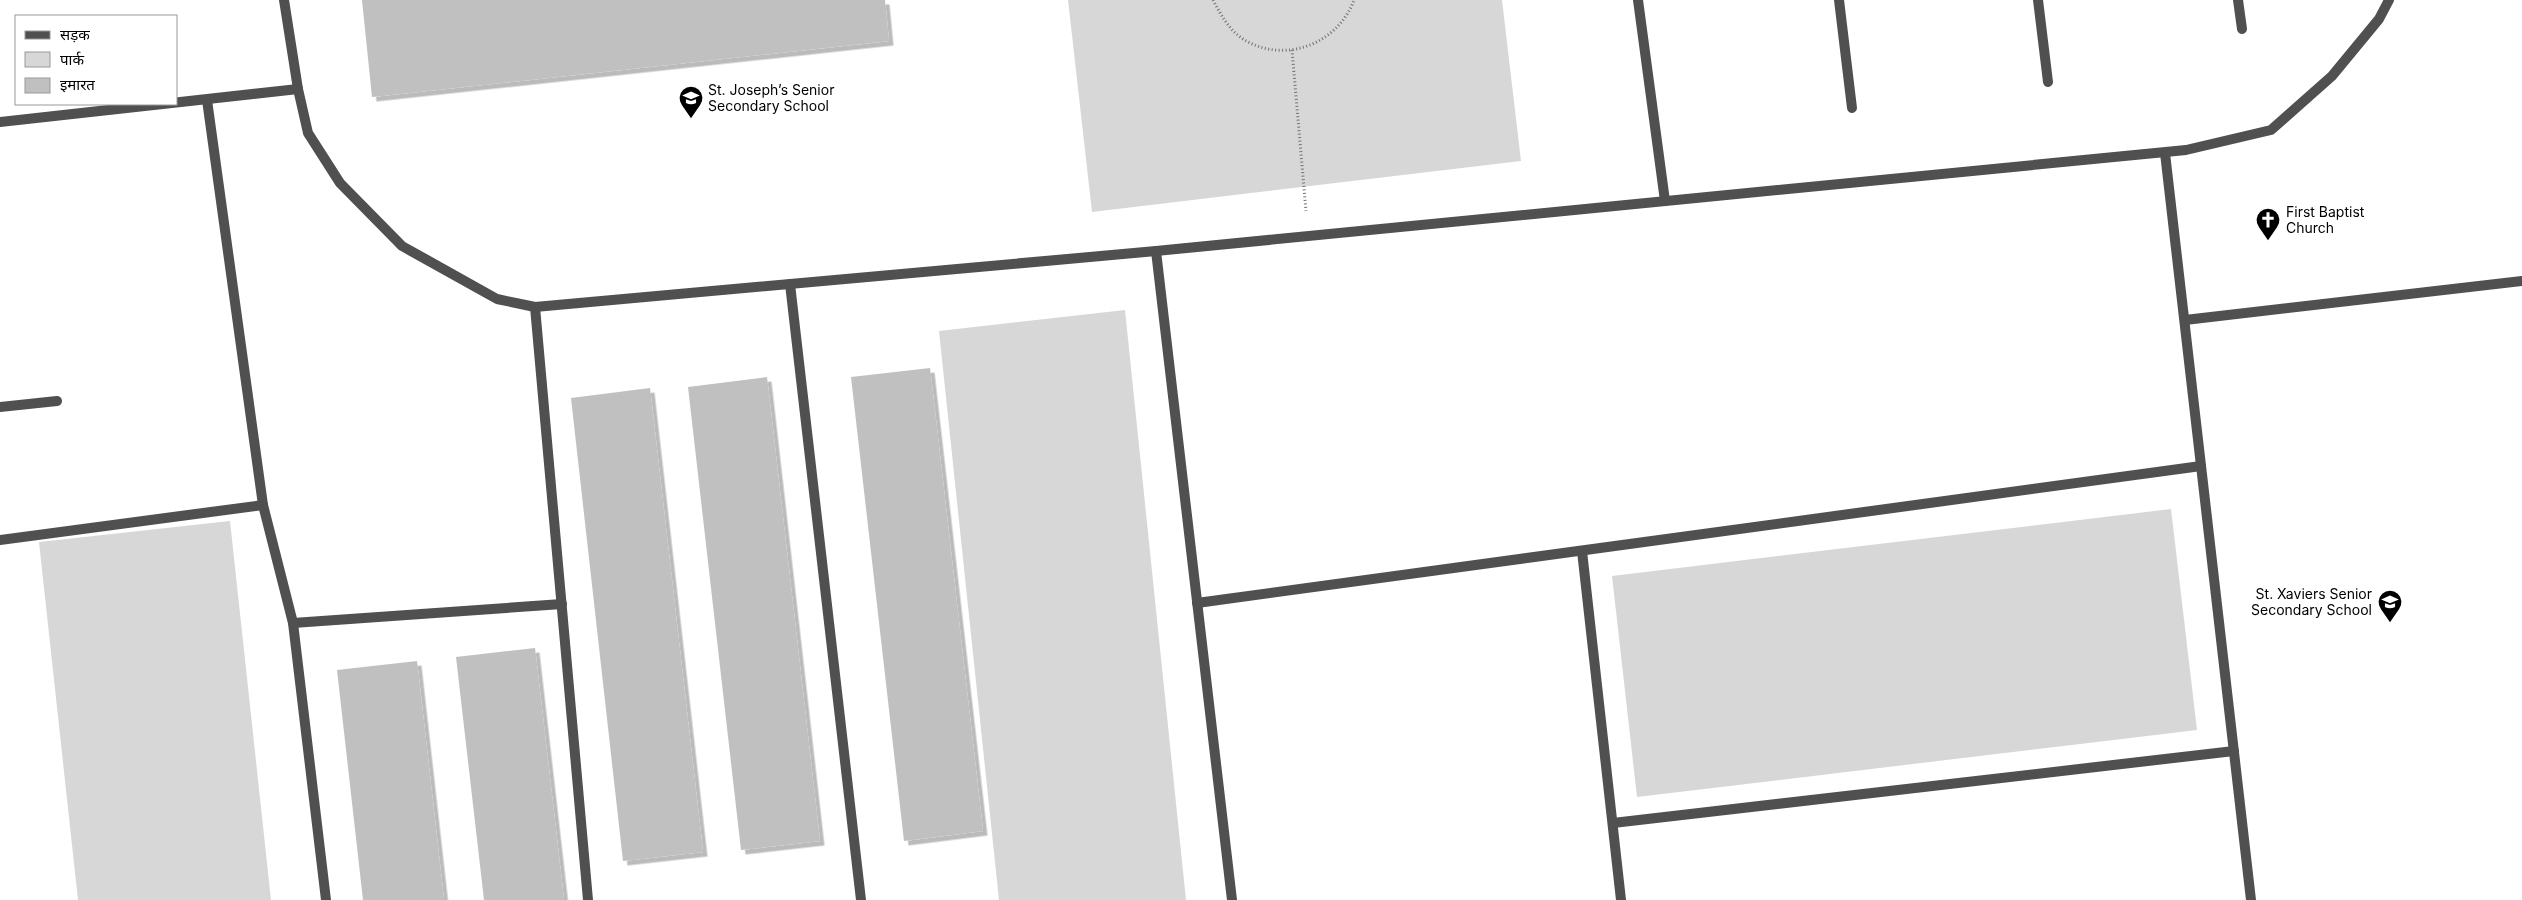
<svg xmlns="http://www.w3.org/2000/svg" width="2522" height="900" viewBox="0 0 2522 900" font-family="Inter,'Noto Sans Devanagari',sans-serif">
<style>
.green{fill:#d7d7d7}
.building{fill:#c0c0c0;filter:url(#shadow)}
.lines{fill:none;stroke-linecap:round;stroke-linejoin:round}
.path{stroke:#727272;stroke-width:3;stroke-dasharray:1 2.5;stroke-linecap:butt}
.minor{stroke:#505050;stroke-width:10}
.tertiary{stroke:#505050;stroke-width:10}
.labels{text-anchor:middle;stroke-width:4.5;stroke-linejoin:round;paint-order:stroke}
.poi-label{font-size:14px;fill:#000;stroke:#fff;text-anchor:start}
</style>
<defs>
<filter id="shadow"><feDropShadow dx="4.5" dy="4.5" stdDeviation="0" flood-color="#0004"/></filter>
</defs>
<rect width="100%" height="100%" fill="#fff"/>
<g class="green">
<polygon points="1068,0 1502,0 1521,161 1092,212"/>
<polygon points="1125,310 1186,900 999,900 939,331"/>
<polygon points="2171,509 2197,730 1637,797 1612,576"/>
<polygon points="230,521 271,900 78,900 39,542"/>
</g>
<g class="building">
<polygon points="362,0 885,0 889,41 372,97"/>
<polygon points="930,368 983,831 904,841 851,377"/>
<polygon points="767,377 820,841 741,850 688,387"/>
<polygon points="650,388 703,852 623,861 571,398"/>
<polygon points="535,648 564,900 484,900 456,657"/>
<polygon points="417,661 444,900 363,900 337,670"/>
</g>
<g class="lines">
<g class="path">
<path d="M 1213,0 C 1221,15 1229,30 1243,39 C 1284,65 1338,44 1354,0"/>
<polyline points="1292,50 1306,211"/>
</g>
<g class="minor">
<polyline points="1638,0 1665,201"/>
<polyline points="1839,0 1852,108"/>
<polyline points="2038,0 2048,82"/>
<polyline points="2238,0 2242,29"/>
<polyline points="0,122 298,89"/>
<polyline points="2165,153 2251,900"/>
<polyline points="790,284 861,900"/>
<polyline points="535,307 588,900"/>
<polyline points="2185,320 2522,281"/>
<polyline points="0,407 57,401"/>
<polyline points="263,505 293,623 326,900"/>
<polyline points="0,540 263,505 207,100"/>
<polyline points="1582,551 1621,900"/>
<polyline points="1197,603 2201,466"/>
<polyline points="293,623 562,604"/>
<polyline points="1613,823 2234,751"/>
</g>
<g class="tertiary">
<polyline points="284,0 298,89 308,133 340,183 402,246 497,299 535,307 1156,251 2186,150 2271,130 2332,76 2379,19 2389,0"/>
<polyline points="1156,251 1232,900"/>
</g>
</g>
<defs>
<symbol id="school-pin" viewBox="-11 -11 22 30"><path d="M0 17L-7.5 6A9.5 9.5 0 1 1 7.5 6Z" fill="#000" stroke="#fff"/><path d="M0-5L7-2L0 1L-7-2ZM-4 1L0 2.5L4 1V4Q0 6-4 4Z" fill="#fff"/></symbol>
<symbol id="church-pin" viewBox="-11 -11 22 30"><path d="M0 17L-7.5 6A9.5 9.5 0 1 1 7.5 6Z" fill="#000" stroke="#fff"/><path d="M-1.2-6h2.4v3.5h3.3v2.4h-3.3V6h-2.4V-.1h-3.3v-2.4h3.3Z" fill="#fff"/></symbol>
</defs>
<g fill-rule="evenodd">
<use href="#school-pin" x="677" y="84" width="28" height="38"/>
<use href="#church-pin" x="2254" y="206" width="28" height="38"/>
<use href="#school-pin" x="2376" y="588" width="28" height="38"/>
</g>
<g class="labels">
<g class="poi-label">
<text x="708" y="95">St. Joseph’s Senior<tspan x="708" dy="16">Secondary School</tspan></text>
<text x="2286" y="217">First Baptist<tspan x="2286" dy="16">Church</tspan></text>
<text x="2372" y="599" text-anchor="end">St. Xaviers Senior<tspan x="2372" dy="16">Secondary School</tspan></text>
</g>
</g>
<rect x="15" y="15" width="162" height="90" fill="#ffffff" stroke="#999999"/>
<rect x="25" y="31" width="25" height="8" fill="#505050" stroke="#999999"/>
<text x="60" y="40" font-size="15" fill="#000000">सड़क</text>
<rect x="25" y="52" width="25" height="15" fill="#d7d7d7" stroke="#999999"/>
<text x="60" y="65" font-size="15" fill="#000000">पार्क</text>
<rect x="25" y="78" width="25" height="15" fill="#c0c0c0" stroke="#999999"/>
<text x="60" y="90" font-size="15" fill="#000000">इमारत</text>
</svg>
